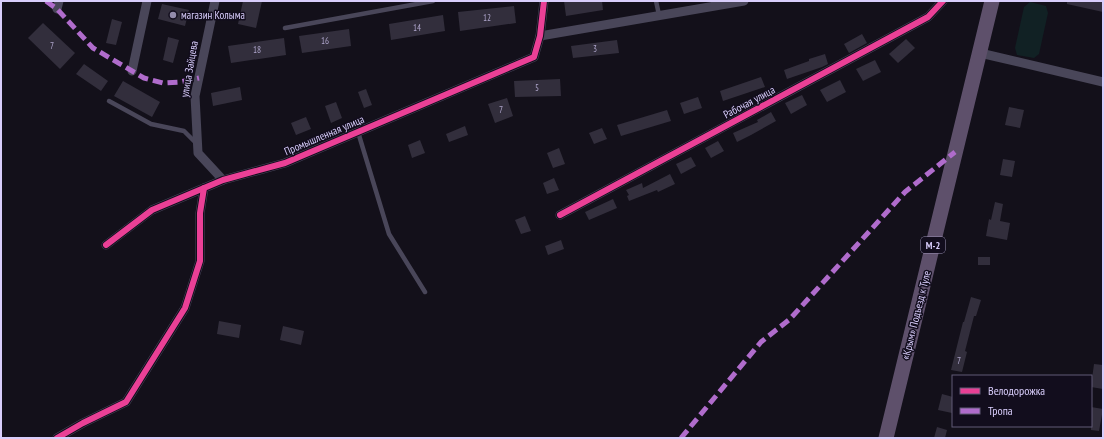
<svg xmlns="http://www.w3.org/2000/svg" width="1104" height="439" viewBox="0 0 1104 439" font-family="'PT Sans Narrow',sans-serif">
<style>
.green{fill:#112124}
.building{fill:#322e3c}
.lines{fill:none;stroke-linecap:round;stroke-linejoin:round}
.service{stroke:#494659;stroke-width:4.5}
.minor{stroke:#494659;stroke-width:9}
.primary{stroke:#5e506b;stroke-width:15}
.quiet{stroke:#b06ccc;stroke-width:5;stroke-dasharray:10 5;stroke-linecap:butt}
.cycleway-casing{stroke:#120d1d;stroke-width:8}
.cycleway{stroke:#ea4096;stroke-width:6}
.poi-dot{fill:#938bac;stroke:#120d1d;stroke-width:1.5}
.labels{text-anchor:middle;stroke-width:3;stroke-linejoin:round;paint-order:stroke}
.number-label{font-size:9px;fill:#aea5cb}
.shield{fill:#120d1d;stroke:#9d93b8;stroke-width:1}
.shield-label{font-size:10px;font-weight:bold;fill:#d8cdfb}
.poi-label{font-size:11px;fill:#d8cdfb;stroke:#120d1d;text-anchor:start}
.street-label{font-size:11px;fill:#d8cdfb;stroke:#120d1d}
</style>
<rect width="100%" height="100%" fill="#13101a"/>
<polygon class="green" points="1030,2 1046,6 1048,13 1039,54 1034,58 1017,55 1015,48 1024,7"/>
<g class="building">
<polygon points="243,1 262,1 256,28 238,24"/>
<polygon points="564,1 602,1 603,10 566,16"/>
<polygon points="1067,1 1103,1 1103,12 1067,4"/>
<polygon points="162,4 189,10 185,26 158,19"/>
<polygon points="514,6 516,23 460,31 458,12"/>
<polygon points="443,15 445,31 391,40 389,24"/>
<polygon points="112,19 122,22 116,45 106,43"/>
<polygon points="43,23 75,53 60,69 28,38"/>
<polygon points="349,29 351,46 302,53 299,36"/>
<polygon points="862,34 867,43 849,53 844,44"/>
<polygon points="168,37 179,40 173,63 163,60"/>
<polygon points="284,38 286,55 231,63 228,46"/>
<polygon points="906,39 915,48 898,63 889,54"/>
<polygon points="617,40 619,53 573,58 571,46"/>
<polygon points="825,54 828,64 822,67 787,79 784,70 809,61 809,59"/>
<polygon points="875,60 881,72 863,81 856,69"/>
<polygon points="84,64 108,81 101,91 76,74"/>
<polygon points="761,77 765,87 723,101 720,91"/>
<polygon points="560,79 561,96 515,97 514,81"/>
<polygon points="840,80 846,92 827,102 820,90"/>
<polygon points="123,81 160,102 152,117 114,96"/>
<polygon points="240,87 242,100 213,106 211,93"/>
<polygon points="366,89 372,105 364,108 358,92"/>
<polygon points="802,95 807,105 791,114 785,103"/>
<polygon points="698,97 702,108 684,114 680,103"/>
<polygon points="507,98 513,116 495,123 488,104"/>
<polygon points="336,102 342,118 331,123 325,106"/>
<polygon points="1009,107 1024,110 1020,128 1005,125"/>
<polygon points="667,110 671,121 621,136 617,125"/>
<polygon points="771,112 776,121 751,135 737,142 733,133 758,122 757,120"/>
<polygon points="306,117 311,129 296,135 291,123"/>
<polygon points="465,126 468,135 449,142 446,134"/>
<polygon points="602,128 607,139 594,144 589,133"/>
<polygon points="420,140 425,153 412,158 408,145"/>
<polygon points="718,141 724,151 711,158 705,148"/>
<polygon points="559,148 565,164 553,168 547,153"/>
<polygon points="691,157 696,166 681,174 676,164"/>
<polygon points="1003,159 1015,161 1012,177 1000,175"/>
<polygon points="670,174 675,184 658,192 657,190 629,201 627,196 629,195 626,190 642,183 643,188"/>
<polygon points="554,178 559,190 547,194 543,183"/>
<polygon points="613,199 617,208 589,220 585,212"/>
<polygon points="995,202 1003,204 1000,221 1010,223 1007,240 986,236 989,219 991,220"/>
<polygon points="525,216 531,231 521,234 515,220"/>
<polygon points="561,240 564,249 548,255 545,246"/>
<rect x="978" y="257" width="12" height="8"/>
<polygon points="971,297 981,300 976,316 974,316 965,351 967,352 962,372 951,370 963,322 964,322"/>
<polygon points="219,321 241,325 239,338 217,334"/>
<polygon points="283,326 304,331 301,345 280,340"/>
<polygon points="1094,364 1103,365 1103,389 1091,387"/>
<polygon points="942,394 953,397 952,413 938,410"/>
<polygon points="1091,407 1103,409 1099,431 1091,430"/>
<polygon points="937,427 947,430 945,438 934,438"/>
</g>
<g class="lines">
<g class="service">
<polyline points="656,1 659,15"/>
<polyline points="285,28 433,1"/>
<polyline points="109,101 151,124 184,131 197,144"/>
<polyline points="358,132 389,234 425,292"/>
</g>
<g class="minor">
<polyline points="215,1 195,96 198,153 223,180"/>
<polyline points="57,9 59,1"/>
<polyline points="540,36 744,1"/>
<polyline points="980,53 1103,82"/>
<polyline points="132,71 147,1"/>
<polyline points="560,215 928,17 943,1"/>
<polyline points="106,245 152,210 223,180 285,163 534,57 540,36 544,1"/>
<polyline points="57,438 83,423 126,402 185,308 200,261 200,213 204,188"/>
</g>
<polyline class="primary" points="886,438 992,1"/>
<g class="quiet">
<polyline points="46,1 57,9 93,48 144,78 163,83 180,82 199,78"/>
<polyline points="681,438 761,342 790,319 905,192 955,152"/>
</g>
<defs>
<g id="cycleway">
<polyline points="560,215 928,17 943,1"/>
<polyline points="106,245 152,210 223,180 285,163 534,57 540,36 544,1"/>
<polyline points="57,438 83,423 126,402 185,308 200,261 200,213 204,188"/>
</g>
</defs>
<use href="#cycleway" class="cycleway-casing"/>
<use href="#cycleway" class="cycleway"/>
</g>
<circle class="poi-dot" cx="173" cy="15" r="4"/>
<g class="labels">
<g class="number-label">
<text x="487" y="21">12</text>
<text x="417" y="31">14</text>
<text x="325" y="44">16</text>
<text x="52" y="49">7</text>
<text x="595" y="52">3</text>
<text x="257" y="53">18</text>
<text x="537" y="91">5</text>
<text x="501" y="113">7</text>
<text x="959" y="364">7</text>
</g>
<rect class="shield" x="921" y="237" width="24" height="16" rx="3"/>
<g class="shield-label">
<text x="933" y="249">М-2</text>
</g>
<g class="poi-label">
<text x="181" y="19">магазин Колыма</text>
</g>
<g class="street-label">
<text transform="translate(189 69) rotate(-80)" y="4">улица Зайцева</text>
<text transform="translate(749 102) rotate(-28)" y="4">Рабочая улица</text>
<text transform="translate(324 135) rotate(-23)" y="4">Промышленная улица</text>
<text transform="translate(916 315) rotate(-76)" y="4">«Крым» Подъезд к Туле</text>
</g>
</g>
<rect width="1104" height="439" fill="none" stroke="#d8cdfb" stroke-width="4"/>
<rect x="952" y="375" width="140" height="52" fill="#120d1d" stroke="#615a76"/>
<rect x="960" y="388" width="20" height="6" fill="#ea4096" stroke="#615a76"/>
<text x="988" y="395" font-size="12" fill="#d8cdfb">Велодорожка</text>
<rect x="960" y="408" width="20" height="6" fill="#b06ccc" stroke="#615a76"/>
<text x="988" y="415" font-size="12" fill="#d8cdfb">Тропа</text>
</svg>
